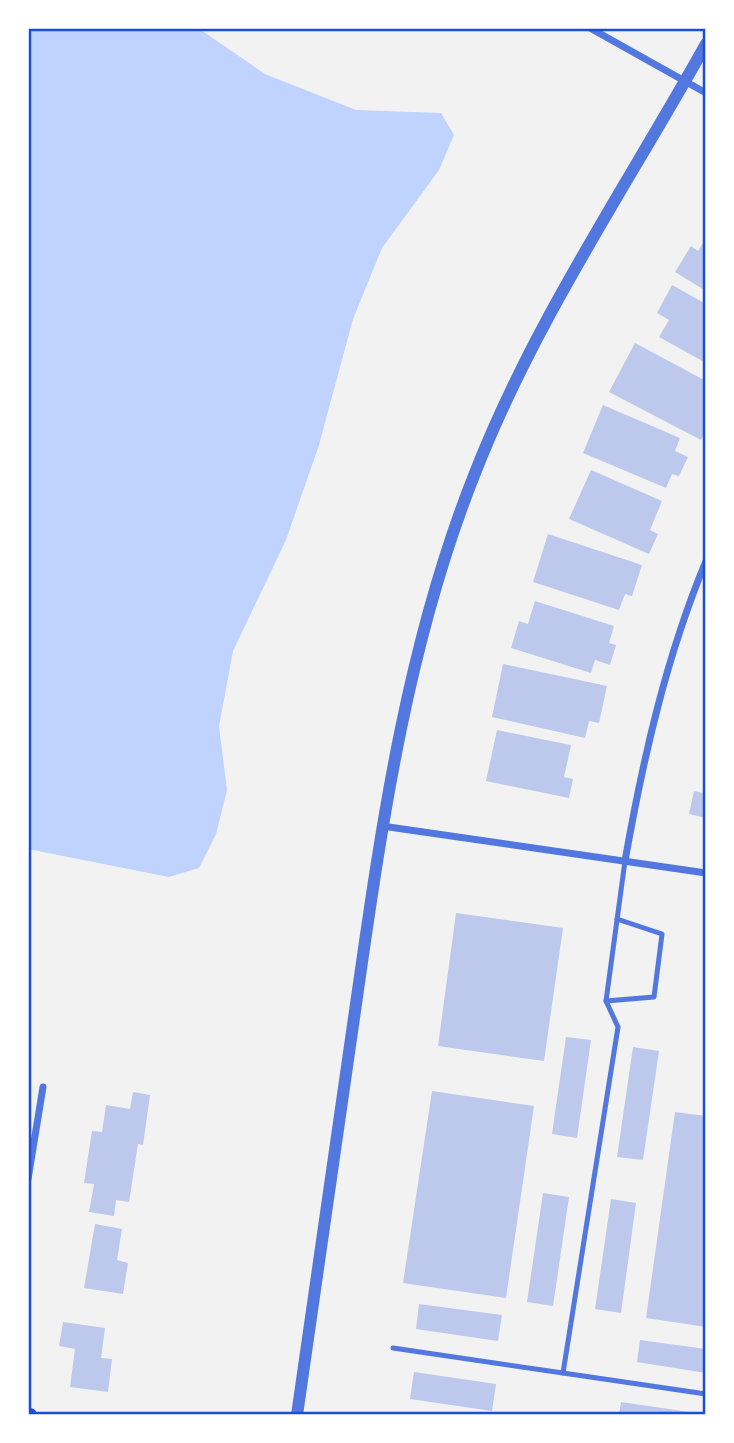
<svg xmlns="http://www.w3.org/2000/svg" width="734" height="1443" viewBox="0 0 734 1443" font-family="'IBM Plex Sans',sans-serif">
<style>
.water{fill:#bfd3fe}
.building{fill:#bdc9ec}
.lines{fill:none;stroke-linecap:round;stroke-linejoin:round}
.service{stroke:#5277de;stroke-width:5}
.minor{stroke:#5277de;stroke-width:7}
.tertiary{stroke:#5277de;stroke-width:12}
.secondary{stroke:#1d4ed8;stroke-width:14}
.neatline{fill:none;stroke:#1d4ed8;stroke-width:2.5}
</style>
<rect width="100%" height="100%" fill="#f2f2f2"/>
<polygon class="water" points="28,28 198,28 265,74 356,110 441,113 454,135 439,170 382,248 353,319 319,445 286,540 233,651 219,726 227,790 216,834 199,868 169,877 28,849"/>
<g class="building">
<polygon points="706,238 706,291 675,272 691,246 698,251"/>
<polygon points="672,285 706,304 706,363 659,337 669,320 657,313"/>
<polygon points="635,343 706,381 706,430 701,440 609,392"/>
<polygon points="603,405 680,438 675,451 688,457 679,476 672,474 666,488 583,453"/>
<polygon points="591,470 662,501 650,530 658,534 649,554 569,519"/>
<polygon points="548,534 642,565 632,596 625,594 619,610 533,582"/>
<polygon points="535,601 614,626 609,643 616,645 610,665 595,660 591,673 511,648 519,621 528,624"/>
<polygon points="503,664 607,686 599,723 589,721 585,738 492,717"/>
<polygon points="497,730 571,745 564,777 573,779 569,798 486,781"/>
<polygon points="705,787 706,818 689,814 694,791 703,793"/>
<polygon points="456,913 563,928 544,1061 438,1046"/>
<polygon points="566,1037 591,1040 577,1138 552,1134"/>
<polygon points="633,1047 659,1051 643,1160 617,1157"/>
<polygon points="432,1091 534,1106 506,1298 403,1283"/>
<polygon points="133,1092 150,1095 143,1145 138,1144 129,1202 116,1200 114,1216 89,1212 94,1184 84,1183 92,1131 102,1132 106,1105 130,1109"/>
<polygon points="675,1112 706,1116 706,1327 646,1318"/>
<polygon points="543,1193 569,1197 553,1306 527,1302"/>
<polygon points="611,1199 636,1203 621,1313 595,1309"/>
<polygon points="95,1224 122,1229 117,1260 128,1263 123,1294 84,1288"/>
<polygon points="419,1304 502,1315 498,1341 416,1329"/>
<polygon points="63,1322 105,1328 101,1358 112,1359 108,1392 70,1387 75,1349 59,1346"/>
<polygon points="640,1340 706,1349 706,1373 637,1362"/>
<polygon points="414,1372 496,1384 492,1411 410,1399"/>
<polygon points="621,1402 696,1413 696,1415 619,1415"/>
</g>
<g class="lines">
<g class="service">
<polyline points="625,861 606,1001 618,1027 563,1373 706,1394"/>
<polyline points="606,1001 654,997 662,934 617,919"/>
<polyline points="393,1348 563,1373"/>
</g>
<g class="minor">
<polyline points="590,28 706,93"/>
<polyline points="382,826 706,873"/>
<path d="M 625,861 C 643,759 666,657 706,561"/>
<polyline points="28,1179 43,1087"/>
</g>
<path class="tertiary" d="M 297,1415 C 318,1273 337,1131 358,990 C 383,815 409,638 475,473 C 535,320 627,186 706,44"/>
<polyline class="secondary" points="28,1415 30,1415"/>
</g>
<rect width="734" height="1443" fill="none" stroke="#ffffff" stroke-width="60"/>
<rect x="30" y="30" width="674" height="1383" class="neatline"/>
</svg>
